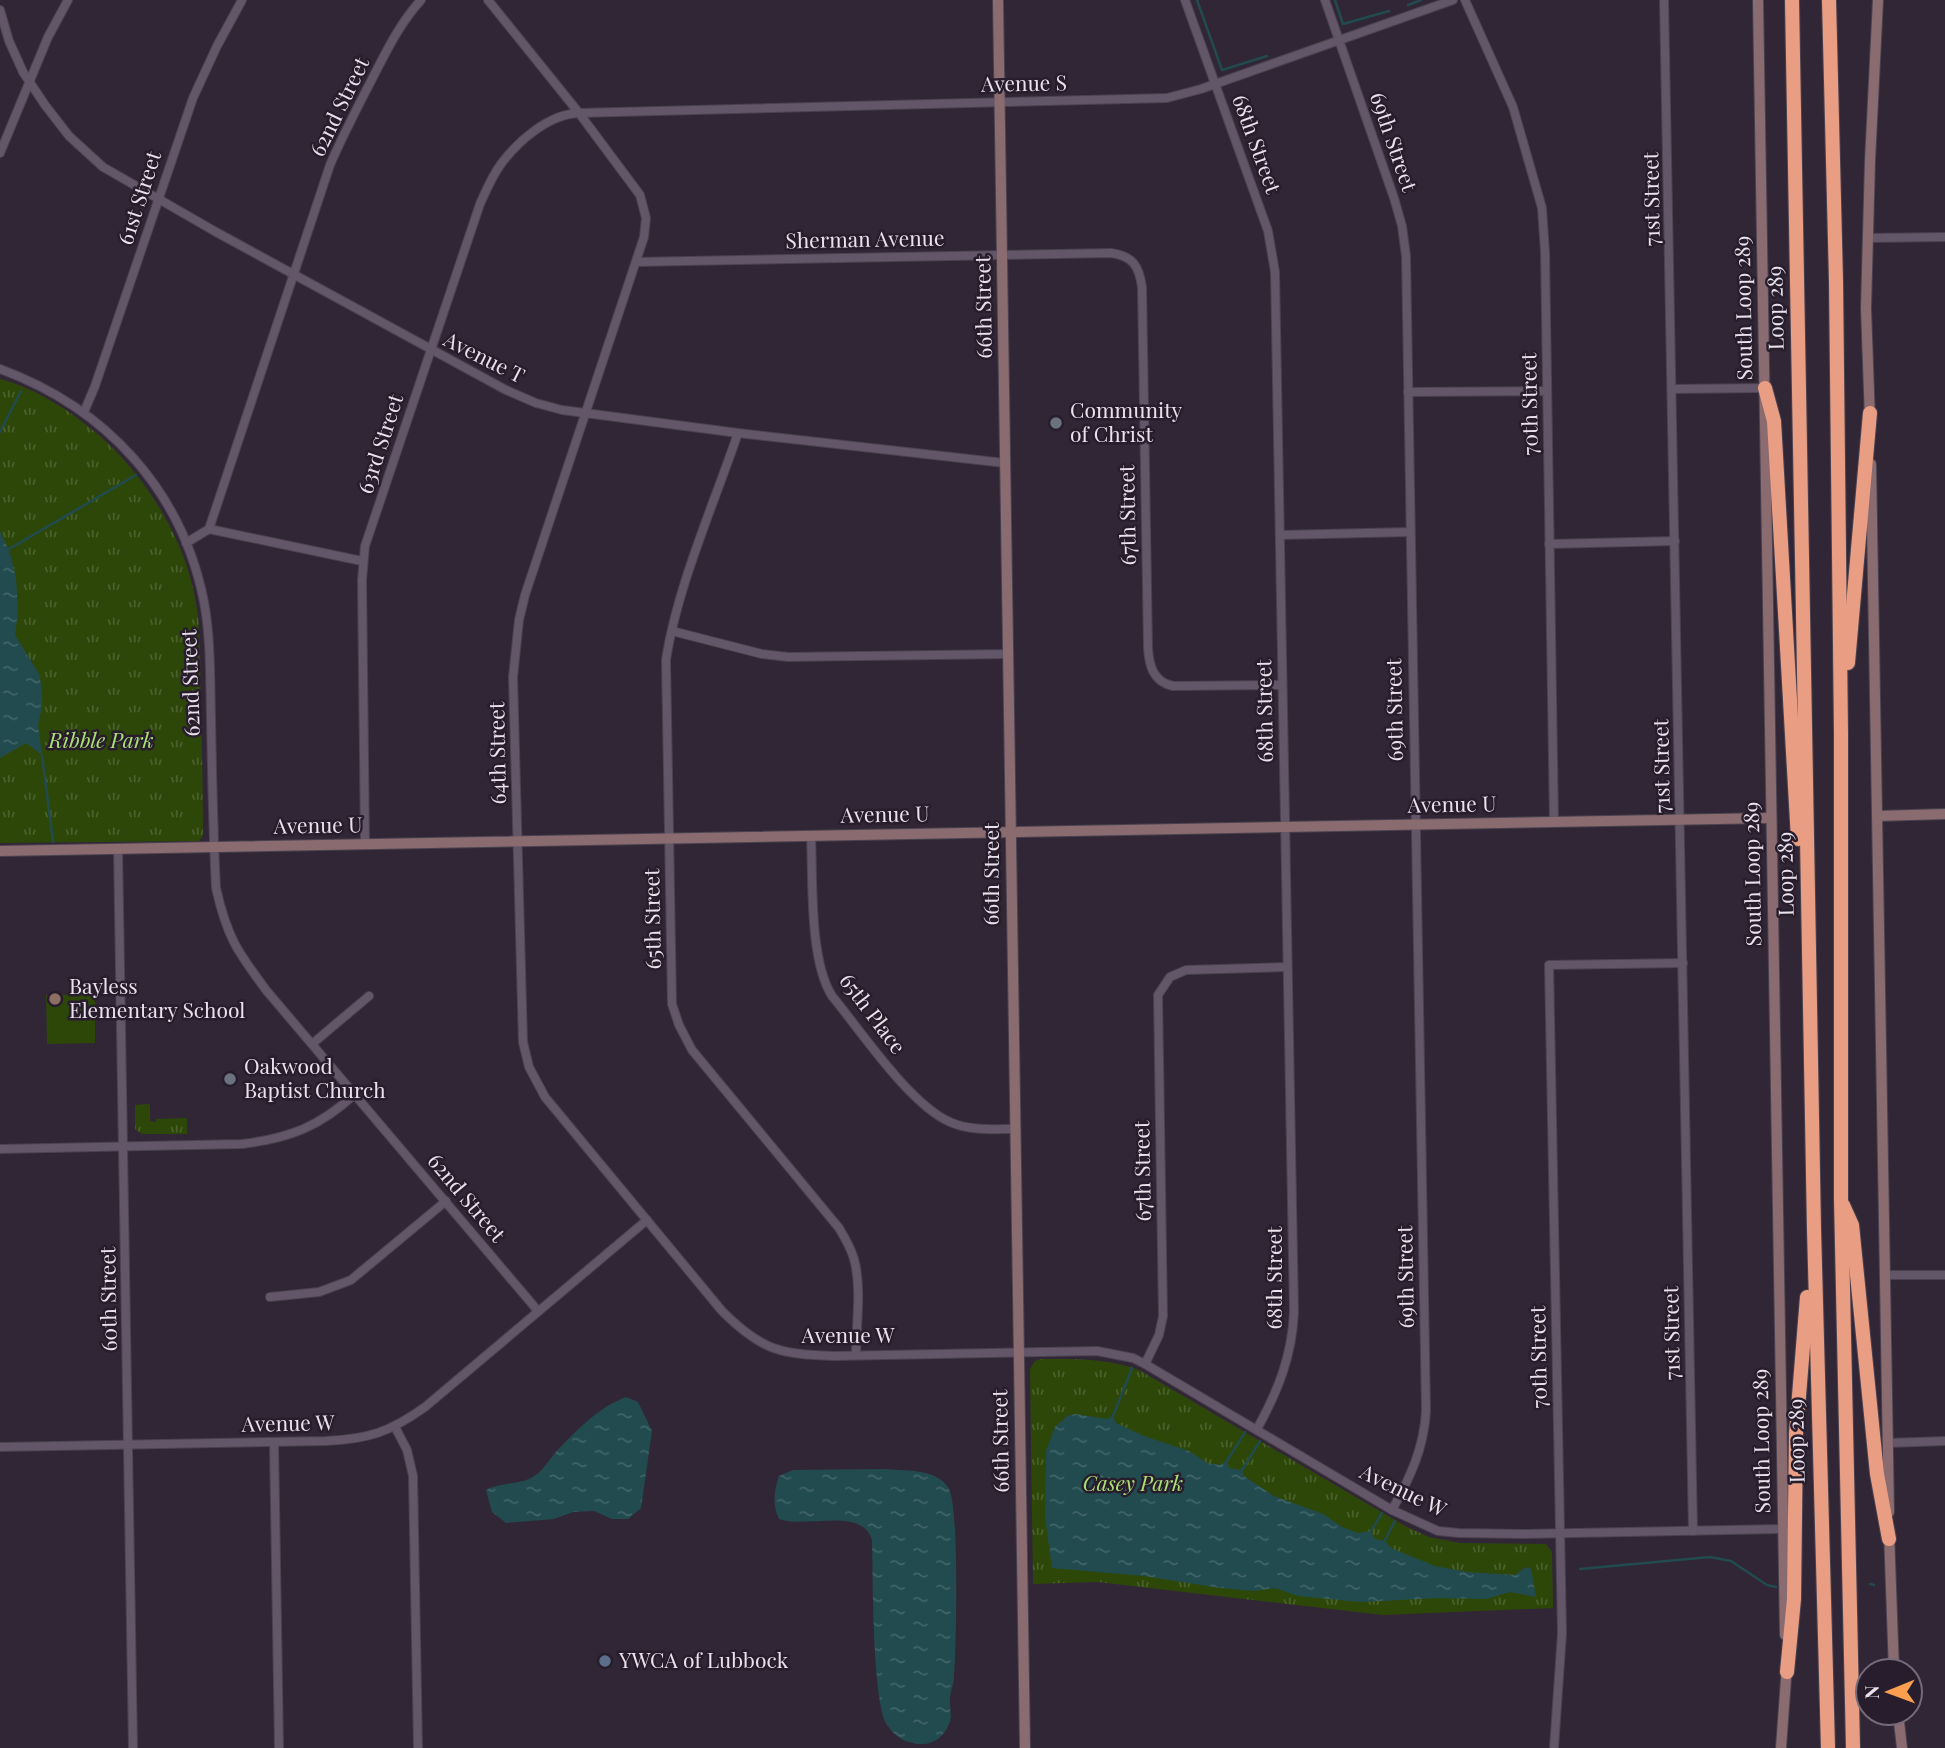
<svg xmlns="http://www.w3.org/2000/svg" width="1945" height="1748" viewBox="0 0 1945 1748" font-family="'Playfair Display',serif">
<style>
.grass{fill:#2d4709}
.park{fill:url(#park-tufts)}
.water{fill:url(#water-ripples)}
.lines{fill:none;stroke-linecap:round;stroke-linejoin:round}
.stream{stroke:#214b4f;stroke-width:2.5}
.street-casing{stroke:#4b424f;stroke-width:10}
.secondary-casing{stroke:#4b424f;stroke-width:12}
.highway-casing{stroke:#4b424f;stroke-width:16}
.street{stroke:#625668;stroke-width:8}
.secondary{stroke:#8a6c70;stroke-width:10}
.highway{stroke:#e99e84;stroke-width:14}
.worship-dot{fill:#6b7280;stroke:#271d2c;stroke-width:2.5}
.education-dot{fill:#8d6e63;stroke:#271d2c;stroke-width:2.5}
.service-dot{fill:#5c6f8a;stroke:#271d2c;stroke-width:2.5}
.labels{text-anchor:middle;stroke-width:5;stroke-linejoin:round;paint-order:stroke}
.street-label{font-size:21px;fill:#e9e2ec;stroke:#271d2c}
.poi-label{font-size:21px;fill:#e9e2ec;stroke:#271d2c;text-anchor:start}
.park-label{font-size:21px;font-style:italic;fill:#abe074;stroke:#271d2c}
</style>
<defs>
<pattern id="park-tufts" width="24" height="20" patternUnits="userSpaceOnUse" patternTransform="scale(1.75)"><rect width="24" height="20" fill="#2d4709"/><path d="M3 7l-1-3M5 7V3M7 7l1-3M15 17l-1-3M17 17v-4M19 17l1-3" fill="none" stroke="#4b612d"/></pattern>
<pattern id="water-ripples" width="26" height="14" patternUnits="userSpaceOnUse" patternTransform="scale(1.75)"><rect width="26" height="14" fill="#214b4f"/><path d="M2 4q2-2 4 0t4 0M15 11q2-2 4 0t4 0" fill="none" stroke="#416568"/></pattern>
</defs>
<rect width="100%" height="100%" fill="#312636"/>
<polygon class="grass" points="95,994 95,1043 47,1044 46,995"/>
<g class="park">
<path d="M 0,379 C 38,389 72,412 101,437 C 151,482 191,549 198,617 C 201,647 200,677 201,708 C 202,750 203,793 203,836 L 199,841 L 0,843 Z"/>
<polygon points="150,1104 150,1121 156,1122 156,1119 187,1118 187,1134 142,1134 135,1129 135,1105"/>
<path d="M 1041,1359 C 1075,1359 1107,1358 1139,1370 L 1405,1526 L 1429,1537 L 1460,1543 L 1546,1544 L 1552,1552 L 1553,1608 L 1383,1615 L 1098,1582 L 1033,1584 L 1030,1369 L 1035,1361 Z"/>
</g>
<g class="water">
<polygon points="0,531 10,553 16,578 18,610 15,635 39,674 42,689 42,706 38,725 42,755 26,743 0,758"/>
<path d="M 626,1397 L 638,1402 L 652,1431 L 641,1508 L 628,1519 L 612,1519 L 594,1511 L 573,1512 L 554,1519 L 506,1523 L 492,1512 L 486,1490 C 502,1481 523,1486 537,1474 C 544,1469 549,1460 555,1453 C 576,1431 597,1408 626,1397 Z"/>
<path d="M 1075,1414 L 1107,1419 L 1113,1416 L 1116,1423 L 1144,1436 L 1189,1451 L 1207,1463 L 1219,1465 L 1227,1461 L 1229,1468 L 1242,1470 L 1244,1476 L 1274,1496 L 1323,1514 L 1342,1527 L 1358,1533 L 1371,1531 C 1373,1539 1377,1541 1385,1540 L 1388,1545 L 1393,1549 L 1435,1566 L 1467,1572 L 1515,1575 L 1526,1567 L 1531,1569 L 1536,1597 L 1510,1592 L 1486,1599 L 1439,1598 L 1360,1602 L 1298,1596 L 1275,1588 L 1254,1591 L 1220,1588 L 1144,1576 L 1052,1568 L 1045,1517 L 1046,1451 L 1055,1427 L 1067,1416 Z"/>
<path d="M 884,1469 C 904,1471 935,1468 948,1487 C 960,1504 956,1649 954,1677 C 954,1684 950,1691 950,1698 C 949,1706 953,1716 949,1724 C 944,1736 935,1744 922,1744 C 907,1744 896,1738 887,1725 C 872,1702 873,1574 872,1540 C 862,1506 805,1529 779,1519 C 772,1504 774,1492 779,1476 L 793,1470 Z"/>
</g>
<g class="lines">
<g class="stream">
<polyline points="1197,0 1222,70 1267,56"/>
<polyline points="1335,0 1343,24 1389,11"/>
<polyline points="1408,5 1421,0"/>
<polyline points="0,432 21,391"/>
<polyline points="9,549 136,475"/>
<polyline points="42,755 53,842"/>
<polyline points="1113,1416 1132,1368"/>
<polyline points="1227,1461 1245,1432"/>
<polyline points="1242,1470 1260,1441"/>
<polyline points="1371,1531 1382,1513"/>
<polyline points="1385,1540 1395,1521"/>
<polyline points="1580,1569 1710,1557 1731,1561 1767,1585 1776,1587"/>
<polyline points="1870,1584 1874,1585"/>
</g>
<defs>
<g id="street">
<path d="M 488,0 L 579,113 L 640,195 L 646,218 L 644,237 L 525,595 L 519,620 L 513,677 L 523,1042 L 529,1067 L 545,1097 L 722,1311 C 762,1351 780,1354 834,1356 L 1097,1351 L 1133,1358 L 1145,1364 L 1392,1510 L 1438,1531 L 1459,1533 L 1523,1534 L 1782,1529"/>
<path d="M 1185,0 L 1268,231 L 1275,272 L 1294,1312 C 1292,1356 1278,1391 1257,1429"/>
<path d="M 1325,0 L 1394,198 L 1402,226 L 1406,256 L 1426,1411 C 1424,1448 1410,1478 1392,1510"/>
<polyline points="1465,0 1513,107 1542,208 1545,252 1554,822"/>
<polyline points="1664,0 1693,1531"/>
<polyline points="0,10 9,41 23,72 45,105 69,136 103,167 216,232 506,390 536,403 562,410 738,433 1005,463"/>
<polyline points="0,153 48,37 68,0"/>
<polyline points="1868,238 1945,237"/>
<path d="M 636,262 L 1111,253 C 1133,256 1139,266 1142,287 L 1148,648 C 1149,665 1153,682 1173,686 L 1282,685"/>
<path d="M 0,369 C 106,408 182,490 204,602 C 211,640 210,680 211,718 C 212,775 213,832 216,888 C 227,937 237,951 266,990 L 538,1311"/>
<polyline points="1673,389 1765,388"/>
<polyline points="1408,392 1547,391"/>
<polyline points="84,412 95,386 193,98 217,46 242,0"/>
<path d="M 738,433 C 714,504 677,587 666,660 L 672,1004 L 679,1025 L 692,1050 L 839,1228 C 845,1238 851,1248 854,1259 C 862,1288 856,1325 856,1355"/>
<polyline points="209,529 362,561"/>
<polyline points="1280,535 1410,532"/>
<path d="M 186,543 L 209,529 L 330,165 C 342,137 356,110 370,83 C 385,54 399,24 421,0"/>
<polyline points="1549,544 1675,541"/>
<polyline points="672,631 762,654 788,657 1009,654"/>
<path d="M 811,836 C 813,879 809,960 832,996 C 861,1031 910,1105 950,1122 C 970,1131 993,1129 1014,1129"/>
<path d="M 365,844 L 362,580 L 365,546 L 480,204 C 486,191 492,176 501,164 C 518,141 549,114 579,113 L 1167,98 L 1201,89 L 1453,0"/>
<polyline points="118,849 133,1748"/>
<polyline points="312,1044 369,996"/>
<path d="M 0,1149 L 242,1144 C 290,1138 319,1127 355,1094"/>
<polyline points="1885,1275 1945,1275"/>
<polyline points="270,1297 319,1292 351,1280 446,1201"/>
<polyline points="1145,1364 1159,1335 1163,1316 1158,995 1170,977 1186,970 1287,967"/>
<polyline points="395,1427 407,1450 413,1476 418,1748"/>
<polyline points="274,1442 279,1748"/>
<polyline points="1888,1443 1945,1441"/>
<path d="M 0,1447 L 326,1441 C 369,1439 390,1432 425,1407 L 647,1220"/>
<polyline points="1554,1748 1562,1633 1549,965 1683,963"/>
</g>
<g id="secondary">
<polyline points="998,0 1025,1748"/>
<polyline points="1758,0 1785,1635"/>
<polyline points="1870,420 1866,308 1870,161 1878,0"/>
<polyline points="1871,464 1889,1512"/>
<polyline points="1877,816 1945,814"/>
<polyline points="0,851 1771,818"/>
<polyline points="1889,1532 1894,1671"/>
<polyline points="1898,1713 1902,1748"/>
<polyline points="1781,1748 1787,1665"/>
</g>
<g id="highway">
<polyline points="1792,0 1814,1229 1828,1748"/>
<polyline points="1829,0 1836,281 1841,734 1841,1199 1853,1748"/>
<polyline points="1765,388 1774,421 1798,839"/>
<polyline points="1848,663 1870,413"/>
<polyline points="1843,1205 1852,1225 1877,1474 1889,1539"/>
<polyline points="1787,1672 1794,1599 1796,1433 1807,1297"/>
</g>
</defs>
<use href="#street" class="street-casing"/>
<use href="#secondary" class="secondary-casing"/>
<use href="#highway" class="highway-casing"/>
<use href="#street" class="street"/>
<use href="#secondary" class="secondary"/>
<use href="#highway" class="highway"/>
</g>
<g class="worship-dot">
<circle cx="1056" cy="423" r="7"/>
<circle cx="230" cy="1079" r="7"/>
</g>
<circle class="education-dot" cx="55" cy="999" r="7"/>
<circle class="service-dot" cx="605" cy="1661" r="7"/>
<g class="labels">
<g class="street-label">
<text transform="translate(1024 84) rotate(-1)" y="7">Avenue S</text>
<text transform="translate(340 107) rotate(-64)" y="7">62nd Street</text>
<text transform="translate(1393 142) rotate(71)" y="7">69th Street</text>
<text transform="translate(1256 144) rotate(70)" y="7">68th Street</text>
<text transform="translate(140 198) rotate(-72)" y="7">61st Street</text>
<text transform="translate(1652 199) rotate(-91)" y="7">71st Street</text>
<text transform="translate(865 240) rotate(-1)" y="7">Sherman Avenue</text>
<text transform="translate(984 307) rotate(-91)" y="7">66th Street</text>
<text transform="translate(1744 308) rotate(-91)" y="7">South Loop 289</text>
<text transform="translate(1776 308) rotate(-91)" y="7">Loop 289</text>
<text transform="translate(484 358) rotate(27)" y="7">Avenue T</text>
<text transform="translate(1530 404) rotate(-91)" y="7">70th Street</text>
<text transform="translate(381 444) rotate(-72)" y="7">63rd Street</text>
<text transform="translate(1128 515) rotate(-91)" y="7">67th Street</text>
<text transform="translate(191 683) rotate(-92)" y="7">62nd Street</text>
<text transform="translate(1395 710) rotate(-91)" y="7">69th Street</text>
<text transform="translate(1265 711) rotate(-91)" y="7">68th Street</text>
<text transform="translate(498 753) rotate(-91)" y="7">64th Street</text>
<text transform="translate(1662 766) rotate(-91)" y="7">71st Street</text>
<text transform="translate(1452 805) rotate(-1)" y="7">Avenue U</text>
<text transform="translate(885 815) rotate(-1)" y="7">Avenue U</text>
<text transform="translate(318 826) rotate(-1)" y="7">Avenue U</text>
<text transform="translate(992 874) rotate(-90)" y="7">66th Street</text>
<text transform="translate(1753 874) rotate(-91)" y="7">South Loop 289</text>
<text transform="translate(1786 874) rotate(-91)" y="7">Loop 289</text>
<text transform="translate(653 919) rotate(-91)" y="7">65th Street</text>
<text transform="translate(872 1014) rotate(53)" y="7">65th Place</text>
<text transform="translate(1143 1171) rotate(-91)" y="7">67th Street</text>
<text transform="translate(466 1198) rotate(50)" y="7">62nd Street</text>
<text transform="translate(1406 1277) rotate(-91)" y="7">69th Street</text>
<text transform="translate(1275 1278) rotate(-90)" y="7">68th Street</text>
<text transform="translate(109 1299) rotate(-91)" y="7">60th Street</text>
<text transform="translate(1672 1333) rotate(-91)" y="7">71st Street</text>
<text x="848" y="1343">Avenue W</text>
<text transform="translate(1539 1357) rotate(-91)" y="7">70th Street</text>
<text transform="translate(288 1424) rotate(-1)" y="7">Avenue W</text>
<text transform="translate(1001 1441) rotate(-91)" y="7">66th Street</text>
<text transform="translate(1762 1441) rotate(-91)" y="7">South Loop 289</text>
<text transform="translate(1797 1441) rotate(-91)" y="7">Loop 289</text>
<text transform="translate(1403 1491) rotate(26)" y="7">Avenue W</text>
</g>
<g class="poi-label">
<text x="1070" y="418">Community<tspan x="1070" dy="24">of Christ</tspan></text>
<text x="69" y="994">Bayless<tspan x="69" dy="24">Elementary School</tspan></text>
<text x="244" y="1074">Oakwood<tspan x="244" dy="24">Baptist Church</tspan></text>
<text x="619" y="1668">YWCA of Lubbock</text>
</g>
<g class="park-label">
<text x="101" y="748">Ribble Park</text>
<text x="1133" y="1491">Casey Park</text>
</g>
</g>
<g transform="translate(1889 1692) rotate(269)"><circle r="33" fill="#271d2c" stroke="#756c79" stroke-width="2"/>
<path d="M0-5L12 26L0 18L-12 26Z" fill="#fa9f50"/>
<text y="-10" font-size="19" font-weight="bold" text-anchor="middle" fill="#e9e2ec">N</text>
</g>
</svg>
